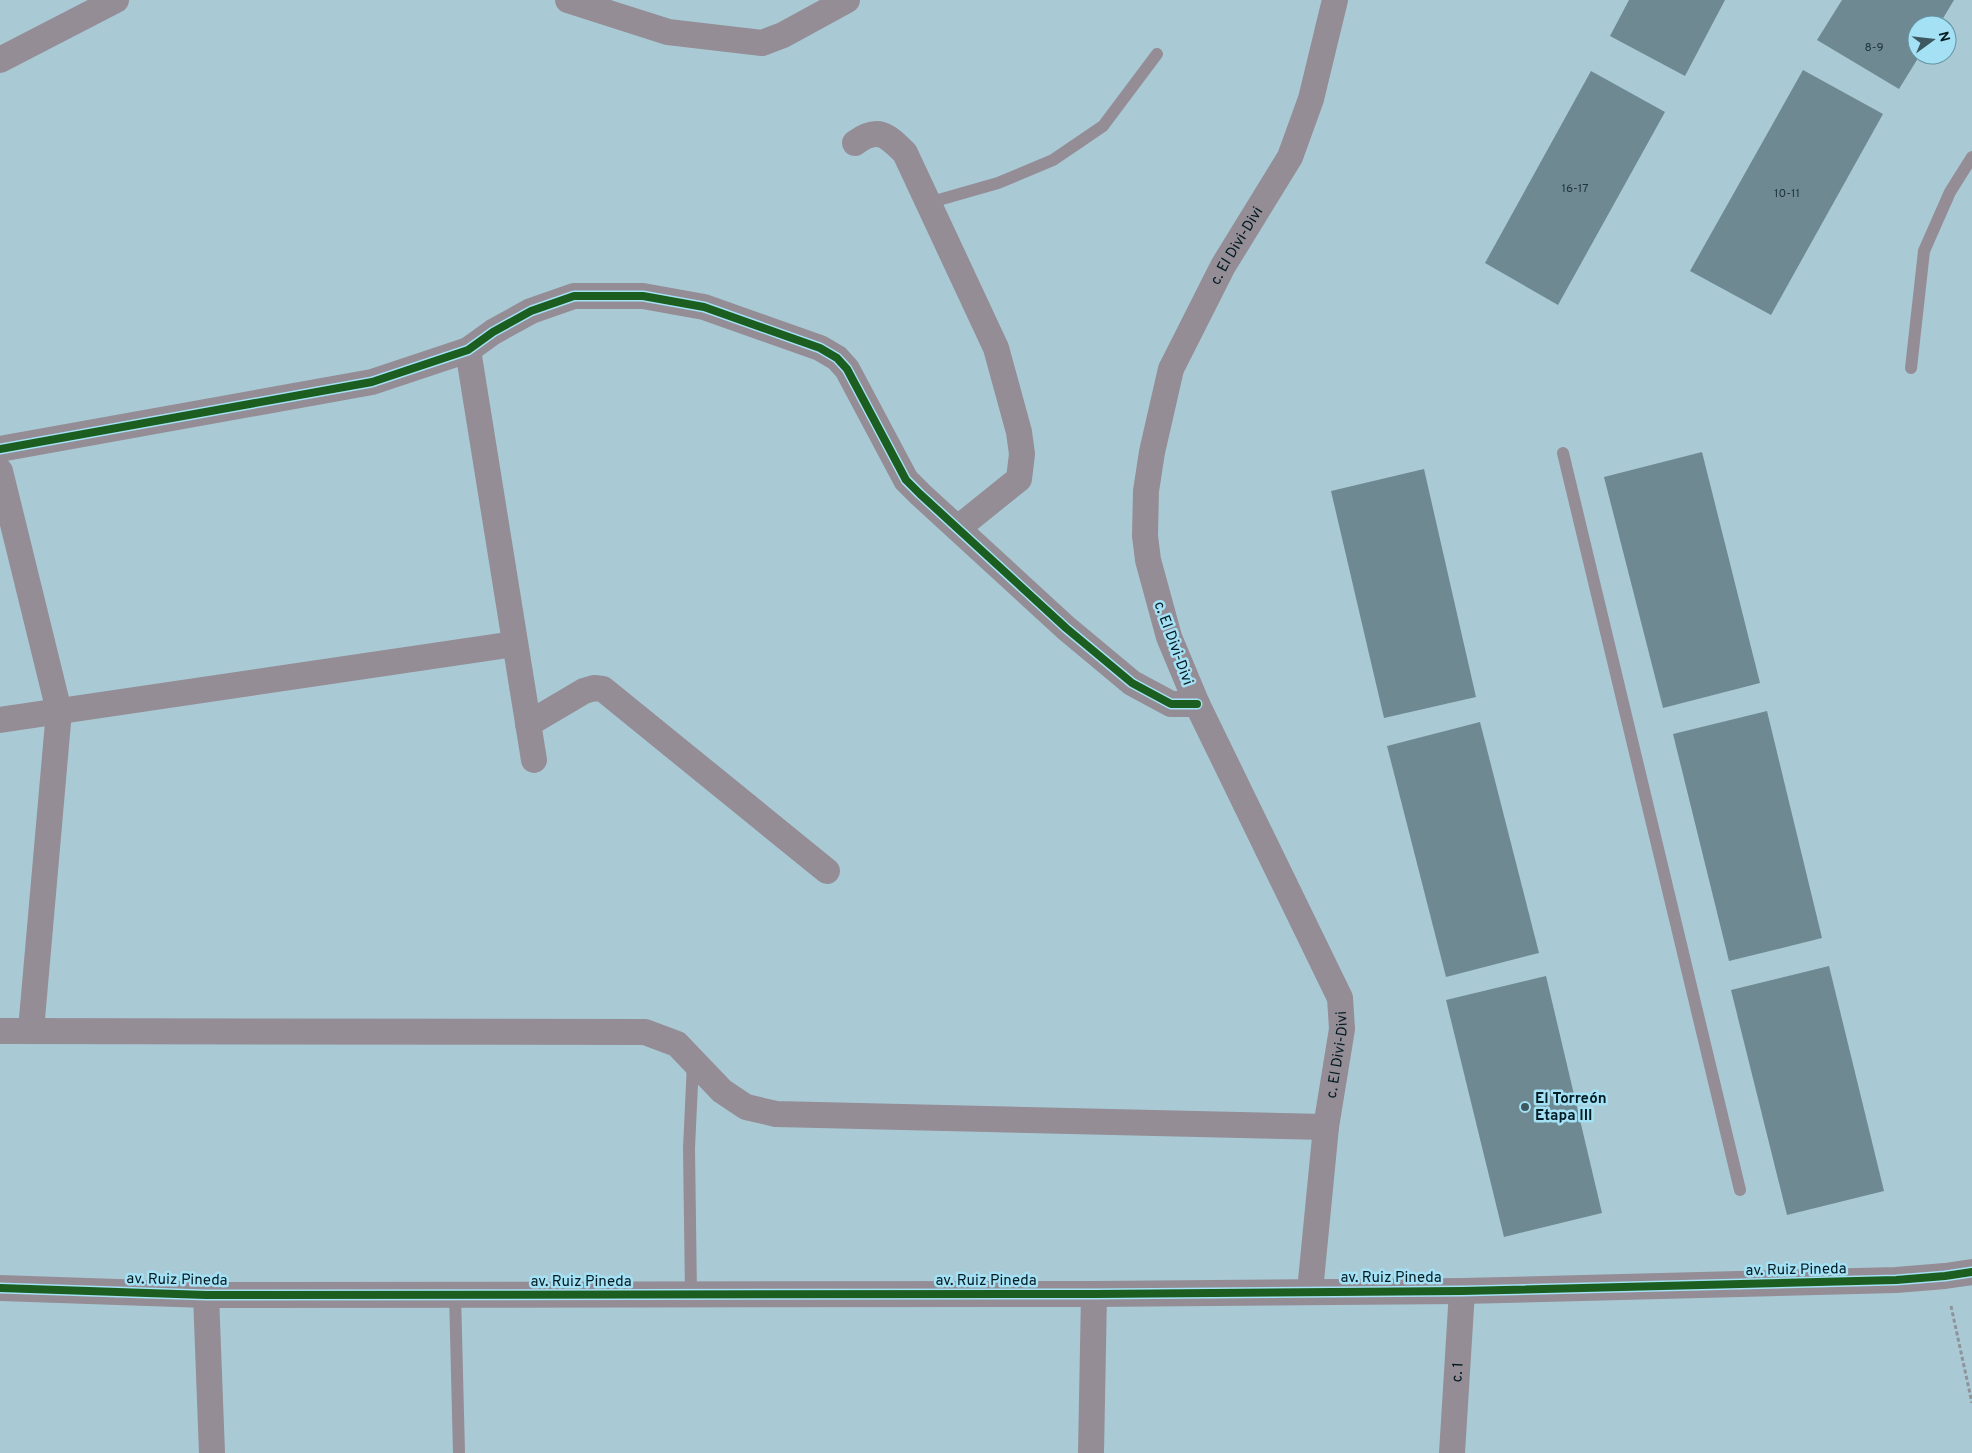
<svg xmlns="http://www.w3.org/2000/svg" width="1972" height="1453" viewBox="0 0 1972 1453" font-family="Overpass,sans-serif">
<style>
.building{fill:#6e8991}
.lines{fill:none;stroke-linecap:round;stroke-linejoin:round}
.path{stroke:#8f939a;stroke-width:3;stroke-dasharray:4 2.5;stroke-linecap:butt}
.service{stroke:#948d96;stroke-width:12}
.minor{stroke:#948d96;stroke-width:26}
.cycleway-casing{stroke:#a4e1f4;stroke-width:11}
.cycleway{stroke:#1b5e20;stroke-width:8}
.poi-dot{fill:#3d5861;stroke:#a4e1f4;stroke-width:2}
.labels{text-anchor:middle;stroke-width:5;stroke-linejoin:round;paint-order:stroke}
.number-label{font-size:12px;fill:#1e363e}
.street-label{font-size:15px;fill:#031b22;stroke:#a4e1f4}
.poi-label{font-size:15px;font-weight:bold;fill:#031b22;stroke:#a4e1f4;text-anchor:start}
</style>
<rect width="100%" height="100%" fill="#a9cad5"/>
<g class="building">
<polygon points="1629,0 1725,0 1685,76 1610,36"/>
<polygon points="1842,0 1954,0 1939,25 1917,25 1917,55 1920,55 1899,89 1817,40"/>
<polygon points="1803,70 1883,114 1771,315 1690,271"/>
<polygon points="1591,71 1665,112 1558,305 1485,263"/>
<polygon points="1702,452 1760,683 1663,708 1604,477"/>
<polygon points="1424,469 1476,697 1384,718 1331,491"/>
<polygon points="1767,711 1822,938 1729,961 1673,734"/>
<polygon points="1480,722 1539,953 1446,977 1387,746"/>
<polygon points="1829,966 1884,1191 1787,1215 1731,990"/>
<polygon points="1546,976 1602,1213 1504,1237 1446,1000"/>
</g>
<g class="lines">
<polyline class="path" points="1951,1306 1972,1403"/>
<g class="service">
<polyline points="928,203 998,183 1053,160 1103,126 1157,54"/>
<polyline points="1911,368 1924,251 1950,192 1972,157"/>
<polyline points="1563,453 1740,1190"/>
<polyline points="455,1294 459,1453"/>
<polyline points="691,1294 689,1148 693,1063"/>
</g>
<g class="minor">
<polyline points="568,0 668,32 762,43 783,35 847,0"/>
<polyline points="0,60 116,0"/>
<path d="M 855,143 C 878,126 887,135 905,153 L 996,348 L 1019,432 L 1022,454 L 1019,479 L 958,528"/>
<polyline points="468,350 534,760"/>
<polyline points="0,449 372,382 468,350 493,332 531,311 574,296 643,296 704,307 820,348 837,358 847,369 906,480 920,494 1066,628 1132,683 1171,704 1197,704"/>
<polyline points="0,471 59,711 31,1030"/>
<polyline points="0,720 514,644"/>
<polyline points="528,724 584,691 594,688 603,689 827,871"/>
<polyline points="0,1031 645,1032 677,1044 722,1091 746,1107 776,1114 1326,1127"/>
<polyline points="0,1288 206,1295 1094,1294 1462,1291 1896,1280 1945,1276 1972,1272"/>
<path id="s1" d="M 1310,1291 L 1326,1127 L 1342,1029 L 1340,998 L 1197,704 L 1169,637 L 1148,560 L 1145,536 L 1146,491 L 1152,452 L 1171,369 L 1223,266 L 1290,157 L 1311,99 L 1335,0"/>
<polyline points="206,1295 212,1453"/>
<polyline points="1091,1453 1094,1294"/>
<path id="s2" d="M 1452,1453 L 1462,1291"/>
</g>
<defs>
<g id="cycleway">
<polyline points="0,449 372,382 468,350 493,332 531,311 574,296 643,296 704,307 820,348 837,358 847,369 906,480 920,494 1066,628 1132,683 1171,704 1197,704"/>
<polyline points="0,1288 206,1295 1094,1294 1462,1291 1896,1280 1945,1276 1972,1272"/>
</g>
</defs>
<use href="#cycleway" class="cycleway-casing"/>
<use href="#cycleway" class="cycleway"/>
</g>
<circle class="poi-dot" cx="1525" cy="1107" r="5"/>
<g class="labels">
<g class="number-label">
<text x="1874" y="51">8-9</text>
<text x="1575" y="192">16-17</text>
<text x="1787" y="197">10-11</text>
</g>
<g class="street-label">
<text dy="5" stroke="none"><textPath href="#s1" startOffset="1108">c. El Divi-Divi</textPath></text>
<text transform="translate(1174 643) rotate(70)" y="5">c. El Divi-Divi</text>
<text dy="5" stroke="none"><textPath href="#s1" startOffset="238">c. El Divi-Divi</textPath></text>
<text transform="translate(1796 1269) rotate(-1)" y="5">av. Ruiz Pineda</text>
<text x="1391" y="1282">av. Ruiz Pineda</text>
<text transform="translate(177 1279) rotate(1)" y="5">av. Ruiz Pineda</text>
<text x="986" y="1285">av. Ruiz Pineda</text>
<text x="581" y="1286">av. Ruiz Pineda</text>
<text dy="5" stroke="none"><textPath href="#s2" startOffset="81">c. 1</textPath></text>
</g>
<g class="poi-label">
<text x="1535" y="1103">El Torreón<tspan x="1535" dy="17">Etapa III</tspan></text>
</g>
</g>
<g transform="translate(1932 40) rotate(75)"><circle r="24" fill="#a4e1f4" stroke="#6492a0"/>
<path d="M0-4L9 19L0 12L-9 19Z" fill="#3d5861"/>
<text y="-8" font-size="14" font-weight="bold" text-anchor="middle" fill="#031b22">N</text>
</g>
</svg>
